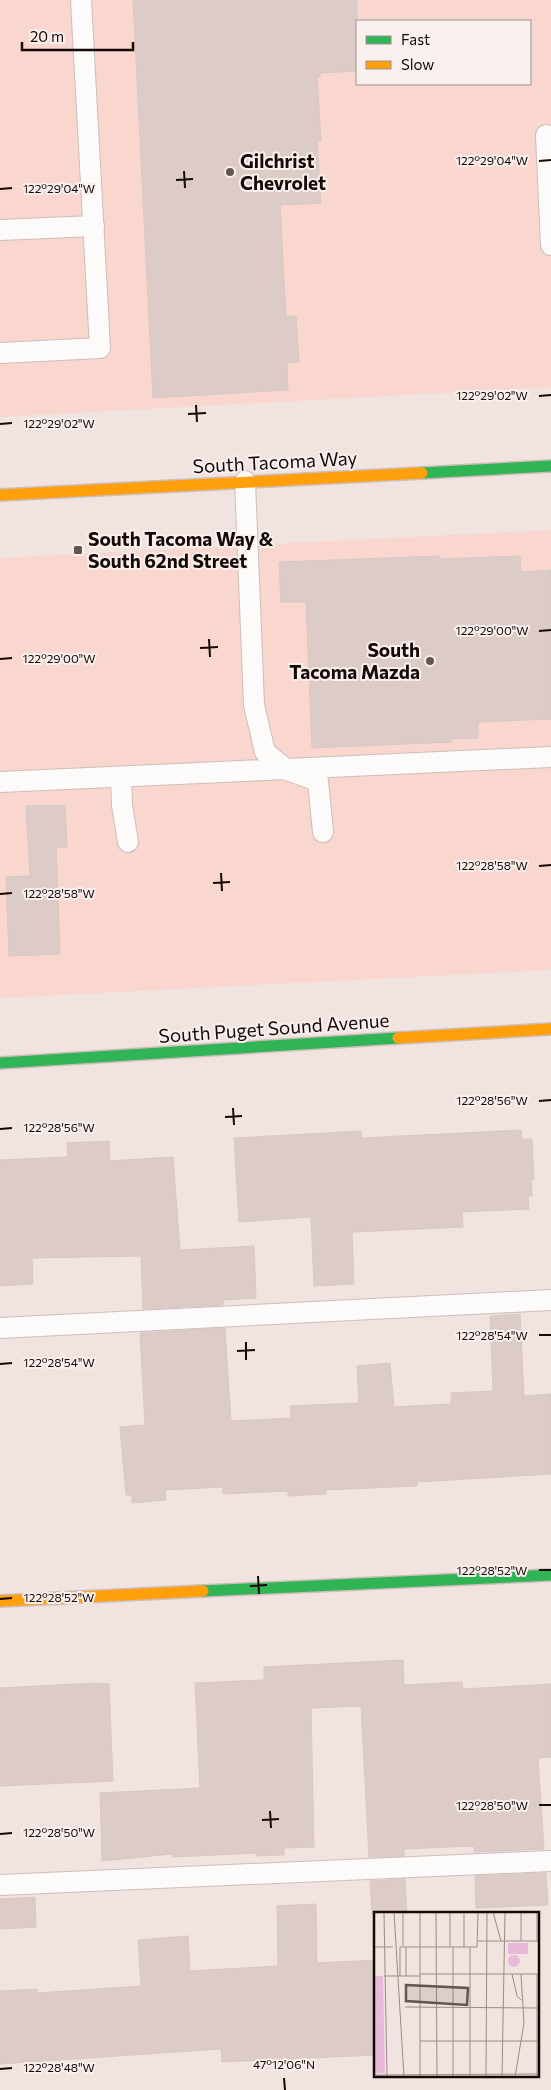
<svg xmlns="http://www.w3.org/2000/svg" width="551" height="2090" viewBox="0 0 551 2090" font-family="Commissioner,sans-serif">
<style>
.built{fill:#f9d6ce;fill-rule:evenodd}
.building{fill:#dccbc7;stroke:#d7c8c5}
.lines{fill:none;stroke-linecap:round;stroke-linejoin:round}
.lane-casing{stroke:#cdbebb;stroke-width:22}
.fast-casing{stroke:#cdbebb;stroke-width:14}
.slow-casing{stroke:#cdbebb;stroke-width:14}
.lane{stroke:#fdfbfa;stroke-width:20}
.fast{stroke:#30b455;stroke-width:11}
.slow{stroke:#ff9f0a;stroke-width:11}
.ticks{fill:none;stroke:#150805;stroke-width:2}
.poi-dot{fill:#625552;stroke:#f9f0ee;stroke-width:2}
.labels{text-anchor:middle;stroke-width:4;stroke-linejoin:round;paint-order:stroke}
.poi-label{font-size:19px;font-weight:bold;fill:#150805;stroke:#f9f0ee;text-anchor:start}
.street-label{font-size:19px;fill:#150805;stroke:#f9f0ee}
.inset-road{fill:none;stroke:#998b88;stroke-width:1}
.view{fill:#625552;fill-opacity:0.15;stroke:#625552;stroke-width:2.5}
.inset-edge{fill:none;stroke:#150805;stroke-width:2.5}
.ticks-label{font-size:12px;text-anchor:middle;fill:#150805;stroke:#f9f0ee;stroke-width:4;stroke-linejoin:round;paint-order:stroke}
</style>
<rect width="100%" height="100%" fill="#f1e3e0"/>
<g class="built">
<path d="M 0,0 L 551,0 L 551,387 L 0,417 ZM 357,21 L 530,21 L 530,84 L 357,84 Z"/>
<polygon points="551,530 551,970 0,998 0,558"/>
</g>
<g class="building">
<polygon points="133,0 357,0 357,71 320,73 320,77 317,77 321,141 317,141 321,203 280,205 286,317 296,316 299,362 287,363 288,390 153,398"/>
<polygon points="440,556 440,559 520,556 521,572 551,570 551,719 478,722 478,738 451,739 451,742 312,748 306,602 281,602 279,562"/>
<polygon points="65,805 67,847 56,847 60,954 9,956 6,877 30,876 26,806"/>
<polygon points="521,1130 522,1139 532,1139 534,1180 531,1180 532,1196 528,1196 529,1209 462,1212 463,1227 352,1232 354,1284 314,1286 311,1217 239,1222 234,1138 361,1131 361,1138"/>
<polygon points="109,1141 110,1161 173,1157 180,1250 254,1246 256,1298 223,1300 223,1305 143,1309 141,1256 32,1258 33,1284 0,1286 0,1160 68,1157 67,1143"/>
<polygon points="520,1314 524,1396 551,1394 551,1474 417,1482 417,1486 326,1490 326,1494 288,1496 288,1491 223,1494 223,1487 165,1490 166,1500 132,1503 132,1495 126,1495 120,1427 145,1425 140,1333 225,1328 231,1421 291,1418 290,1406 359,1403 357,1366 390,1363 394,1407 451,1404 451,1393 493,1391 490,1316"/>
<polygon points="403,1660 404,1685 462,1682 463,1689 551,1684 551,1757 538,1758 544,1849 474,1852 474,1846 404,1849 404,1856 369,1857 361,1706 311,1708 314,1847 284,1848 284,1855 256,1856 256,1853 172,1857 172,1854 102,1861 100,1793 200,1788 195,1683 264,1680 264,1667"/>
<polygon points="94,1683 109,1684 113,1781 0,1786 0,1688"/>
<polygon points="546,1873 548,1905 476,1908 475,1876"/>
<polygon points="405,1879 407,1914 372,1914 370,1881"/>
<polygon points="35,1897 36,1927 0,1929 0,1899"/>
<polygon points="316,1904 317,1963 375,1960 375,2055 222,2062 221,2049 0,2064 0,1991 37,1989 37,1993 141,1986 138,1940 188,1936 190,1971 278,1966 277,1906"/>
</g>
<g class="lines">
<defs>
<g id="lane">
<polyline points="546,135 551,245"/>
<polyline points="0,230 94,226"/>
<polyline points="0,353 100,348 81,0"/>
<polyline points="245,481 254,705 265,752 287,770 318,781 323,832"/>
<polyline points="121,777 122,805 128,842"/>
<polyline points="0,782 551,757"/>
<polyline points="0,1328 551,1300"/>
<polyline points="0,1885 551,1861"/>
</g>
<g id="fast">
<polyline points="422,473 551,466"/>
<polyline points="0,1063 398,1038"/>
<polyline points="203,1591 551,1575"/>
</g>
<g id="slow">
<polyline points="0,495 422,473"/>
<polyline points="398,1038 551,1029"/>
<polyline points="0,1601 203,1591"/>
</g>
</defs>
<use href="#lane" class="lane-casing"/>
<use href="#fast" class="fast-casing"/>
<use href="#slow" class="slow-casing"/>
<use href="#lane" class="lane"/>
<use href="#fast" class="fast"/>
<use href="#slow" class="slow"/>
</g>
<path class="ticks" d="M 539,161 L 551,160M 184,171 L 185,188M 176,180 L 193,179M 0,189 L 12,188M 539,396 L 551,395M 196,405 L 197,422M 188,414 L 206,413M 0,424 L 12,423M 539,631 L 551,630M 209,639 L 210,657M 200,648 L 218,647M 0,659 L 12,658M 539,866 L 551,865M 221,873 L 222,891M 213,883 L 230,882M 0,894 L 12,893M 539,1101 L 551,1100M 233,1108 L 234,1125M 225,1117 L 242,1116M 0,1129 L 12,1128M 539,1335 L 551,1335M 246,1342 L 246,1360M 237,1351 L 255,1350M 0,1364 L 12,1363M 539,1570 L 551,1570M 258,1576 L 259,1594M 250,1586 L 267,1585M 0,1599 L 12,1598M 539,1805 L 551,1805M 270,1811 L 271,1828M 262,1820 L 279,1819M 0,1834 L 12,1833M 0,2069 L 12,2068M 284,2078 L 285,2090"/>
<g class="poi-dot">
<circle cx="230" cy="172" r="5"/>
<rect x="73" y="545" width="10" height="10" rx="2.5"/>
<circle cx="430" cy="661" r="5"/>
</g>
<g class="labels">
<g class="poi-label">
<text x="240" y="168">Gilchrist<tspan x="240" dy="22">Chevrolet</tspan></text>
<text x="88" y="546">South Tacoma Way &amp;<tspan x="88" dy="22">South 62nd Street</tspan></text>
<text x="420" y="657" text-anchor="end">South<tspan x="420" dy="22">Tacoma Mazda</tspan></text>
</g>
<g class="street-label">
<text transform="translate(275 462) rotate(-3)" y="7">South Tacoma Way</text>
<text transform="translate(274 1028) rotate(-4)" y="7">South Puget Sound Avenue</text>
</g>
</g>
<g transform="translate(374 1912)">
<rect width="165" height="165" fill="#f1e3e0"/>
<path d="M 134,31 L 154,31 L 154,42 L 134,42 ZM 0,36 L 1,64 L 9,64 L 11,161 L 0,161 ZM134 49a6 6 0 1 1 12 0a6 6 0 1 1-12 0Z" fill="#e9b9da"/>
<path class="inset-road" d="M 0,0 L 102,0M 20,0 L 30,165M 46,0 L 46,165M 119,0 L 127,29M 10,1 L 13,164M 62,1 L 63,165M 104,29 L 165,29M 147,29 L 147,0M 163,29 L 163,0M 29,34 L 29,0M 0,35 L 19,35M 76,35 L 76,0M 90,35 L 90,0M 46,62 L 165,62M 138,62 L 143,84 L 147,88M 10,64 L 46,64M 26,64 L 26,35 L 103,35 L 104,0M 32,64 L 32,35M 31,95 L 165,96M 46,129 L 165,129M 0,163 L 165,162M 79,165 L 79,35M 96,165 L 96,35M 112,165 L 113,0M 128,165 L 131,0M 141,165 L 150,111 L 147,62M 163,165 L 163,62"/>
<path class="view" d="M 32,73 L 94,76 L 93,93 L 32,89 Z"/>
<rect width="165" height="165" class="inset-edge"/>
</g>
<g class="ticks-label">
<text x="492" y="165">122°29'04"W</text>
<text x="59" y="193">122°29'04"W</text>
<text x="492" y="400">122°29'02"W</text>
<text x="59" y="428">122°29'02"W</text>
<text x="492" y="635">122°29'00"W</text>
<text x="59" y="663">122°29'00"W</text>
<text x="492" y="870">122°28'58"W</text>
<text x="59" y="898">122°28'58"W</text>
<text x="492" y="1105">122°28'56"W</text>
<text x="59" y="1132">122°28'56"W</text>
<text x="492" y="1340">122°28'54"W</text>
<text x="59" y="1367">122°28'54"W</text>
<text x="492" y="1575">122°28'52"W</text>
<text x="59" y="1602">122°28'52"W</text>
<text x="492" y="1810">122°28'50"W</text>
<text x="59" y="1837">122°28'50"W</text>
<text x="284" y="2069">47°12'06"N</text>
<text x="59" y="2072">122°28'48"W</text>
</g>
<rect x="356" y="20" width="175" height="65" fill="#f9f0ee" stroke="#9e9391"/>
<rect x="366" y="36" width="25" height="8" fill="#30b455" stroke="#9e9391"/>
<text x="401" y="45" font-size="15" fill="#150805">Fast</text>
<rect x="366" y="61" width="25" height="8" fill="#ff9f0a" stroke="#9e9391"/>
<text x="401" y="70" font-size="15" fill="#150805">Slow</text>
<path d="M22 42v8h111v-8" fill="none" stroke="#150805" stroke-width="2.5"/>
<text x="30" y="42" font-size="15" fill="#150805" stroke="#f9f0ee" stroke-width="4" paint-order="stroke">20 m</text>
</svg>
